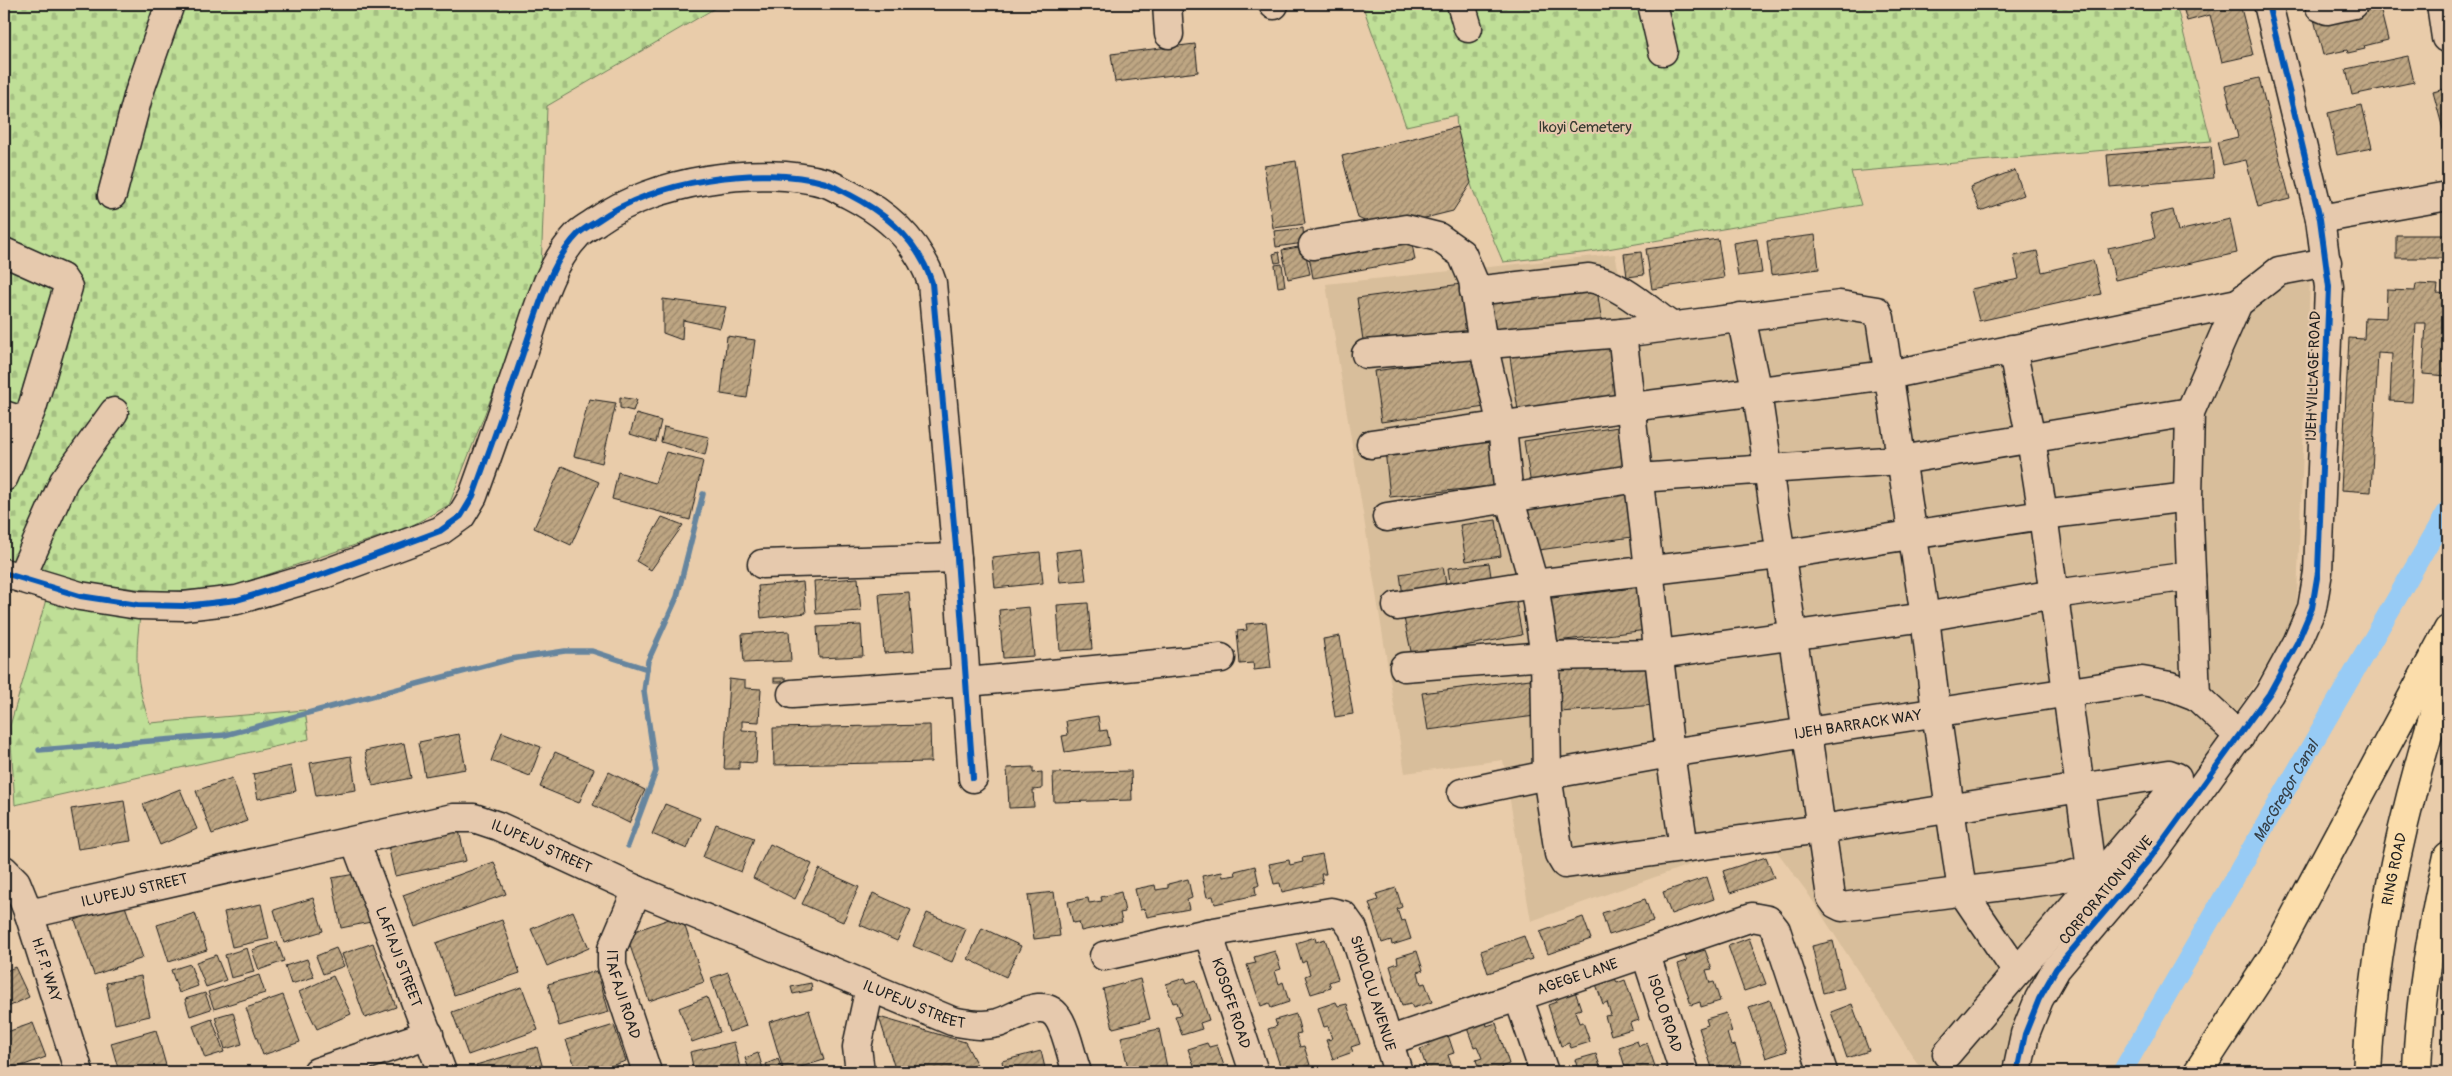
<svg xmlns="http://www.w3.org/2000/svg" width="2452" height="1076" viewBox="0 0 2452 1076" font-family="Pangolin,sans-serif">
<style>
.built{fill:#d8be9b}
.forest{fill:url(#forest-firs);stroke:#6e7e5a}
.cemetery{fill:url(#cemetery-stones);stroke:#6e7e5a}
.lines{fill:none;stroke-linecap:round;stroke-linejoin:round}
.stream{stroke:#66859e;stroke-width:5.5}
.canal{stroke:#97cbf5;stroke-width:20}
.building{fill:url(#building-hatch);stroke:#1c1c1c}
.minor-casing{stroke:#1c1c1c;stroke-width:31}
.highway-casing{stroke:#1c1c1c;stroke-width:31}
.minor{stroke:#e6c9ad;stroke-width:28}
.highway{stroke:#fbddab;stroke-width:28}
.cycleway-casing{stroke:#e6c9ad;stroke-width:9}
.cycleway{stroke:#0057b8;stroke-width:6}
.labels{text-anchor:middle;stroke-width:4;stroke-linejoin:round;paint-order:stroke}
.park-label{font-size:15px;fill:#34392e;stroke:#e6c9ad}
.street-label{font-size:15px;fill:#1c1c1c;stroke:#e6c9ad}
.water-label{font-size:16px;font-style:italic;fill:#353f47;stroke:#e6c9ad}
</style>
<defs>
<pattern id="forest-firs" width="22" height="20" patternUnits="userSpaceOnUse" patternTransform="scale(1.25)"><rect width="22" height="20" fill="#bfdf97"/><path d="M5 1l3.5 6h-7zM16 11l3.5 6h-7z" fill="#a4bf82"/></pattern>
<pattern id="cemetery-stones" width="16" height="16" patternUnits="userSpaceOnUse" patternTransform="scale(1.25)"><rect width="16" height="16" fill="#bfdf97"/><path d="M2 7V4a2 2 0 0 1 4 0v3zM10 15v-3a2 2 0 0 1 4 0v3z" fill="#a4bf82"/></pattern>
<pattern id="building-hatch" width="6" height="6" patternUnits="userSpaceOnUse" patternTransform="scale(1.25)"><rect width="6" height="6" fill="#bea683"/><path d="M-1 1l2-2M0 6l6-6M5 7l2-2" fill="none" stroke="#9a866a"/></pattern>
</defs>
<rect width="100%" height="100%" fill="#e9ccaa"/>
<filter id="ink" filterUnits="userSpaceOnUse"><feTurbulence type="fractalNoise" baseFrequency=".02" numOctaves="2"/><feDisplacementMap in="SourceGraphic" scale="10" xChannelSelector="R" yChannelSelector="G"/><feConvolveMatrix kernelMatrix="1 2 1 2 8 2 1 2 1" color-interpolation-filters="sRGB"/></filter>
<g filter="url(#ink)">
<polygon class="built" points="1615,254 1629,319 1884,300 1898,360 2310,281 2296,621 2213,748 2143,845 2022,992 2002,1072 1923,1072 1807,892 1773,846 1720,854 1531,921 1503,760 1405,773 1326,284"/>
<path class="forest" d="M 47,596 L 140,616 C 135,658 135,682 150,723 L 305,710 L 309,739 L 15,805 L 10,726 Z"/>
<g class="cemetery">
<polygon points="4,4 722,4 547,106 541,271 449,505 411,526 231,587 165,592 74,582 4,560"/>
<path d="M 1362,4 L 2176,4 L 2211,141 L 1851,172 L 1861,205 L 1590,252 L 1503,262 C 1484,216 1458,166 1456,115 L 1406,126 Z"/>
</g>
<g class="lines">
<g class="stream">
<polyline points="39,750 225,735 511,659 565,651 592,651 647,669"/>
<polyline points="628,846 656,771 644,691 648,661 677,597 703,494"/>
</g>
<path class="canal" id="s1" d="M 2122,1072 L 2448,510"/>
</g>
<g class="building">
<polygon points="2182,4 2240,4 2253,55 2222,62 2210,15 2187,21"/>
<polygon points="2379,4 2388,40 2364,46 2365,49 2348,53 2347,50 2323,55 2314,19"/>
<polygon points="1195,44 1198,72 1115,82 1111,54"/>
<polygon points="2408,56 2414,82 2352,95 2346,69"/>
<polygon points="2259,78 2290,199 2258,207 2246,160 2223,165 2217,142 2238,137 2225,86"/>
<polygon points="2448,88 2448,143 2447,144 2433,92"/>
<polygon points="2362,105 2372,148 2337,155 2328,113"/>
<polygon points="1457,127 1471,183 1453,211 1381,229 1358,218 1342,156"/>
<polygon points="2211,146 2214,178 2110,187 2107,155"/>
<polygon points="1296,161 1305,224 1273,228 1264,166"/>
<polygon points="2015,170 2024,195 1980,211 1970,187"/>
<polygon points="2173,210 2178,231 2230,219 2237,253 2115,280 2108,248 2155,238 2150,215"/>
<polygon points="1303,228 1304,243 1276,247 1274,231"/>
<polygon points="1410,233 1415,260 1313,278 1308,251"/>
<polygon points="1815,235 1819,269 1771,275 1767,241"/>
<rect x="2396" y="235" width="52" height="23"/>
<polygon points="1718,239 1724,278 1652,289 1646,249"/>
<polygon points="1757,239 1762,273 1738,276 1733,243"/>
<polygon points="1304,246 1310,274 1288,279 1282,250"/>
<polygon points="2037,251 2042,272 2093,260 2101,294 1979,321 1971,289 2019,279 2014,256"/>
<polygon points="1279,252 1281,262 1275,263 1273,254"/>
<polygon points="1641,252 1644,275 1627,277 1624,254"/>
<polygon points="1282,264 1285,286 1278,287 1275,265"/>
<polygon points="1596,282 1602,324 1490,340 1484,298"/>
<polygon points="1469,283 1476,331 1364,347 1357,298"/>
<polygon points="2416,284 2438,285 2437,293 2448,294 2448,376 2423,374 2426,323 2416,323 2412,402 2390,401 2392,354 2378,353 2371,492 2341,490 2349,338 2364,339 2365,317 2386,318 2387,290 2415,291"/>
<polygon points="663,299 726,307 720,328 683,320 682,340 663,333"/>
<polygon points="727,336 755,340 747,398 721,394"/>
<polygon points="1609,342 1617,395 1518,410 1510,357"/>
<polygon points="1478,357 1485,407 1381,422 1374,371"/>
<polygon points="620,397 637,400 633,411 620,408"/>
<polygon points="589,399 616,403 602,463 574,456"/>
<polygon points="636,414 661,421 656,442 630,434"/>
<polygon points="1625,426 1632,470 1531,485 1524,441"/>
<polygon points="664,427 709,437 705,455 661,442"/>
<polygon points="1495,438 1501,485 1390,497 1385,450"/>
<polygon points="666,452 703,461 690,520 612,499 618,472 655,483"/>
<polygon points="562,466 599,482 571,545 534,528"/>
<polygon points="1632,489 1639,536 1532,551 1525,503"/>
<polygon points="662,517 683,525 651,570 636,561"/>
<polygon points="1496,520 1501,556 1466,561 1460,525"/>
<polygon points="1082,549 1086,580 1060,582 1056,552"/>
<polygon points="1040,552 1043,583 995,588 992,557"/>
<polygon points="1489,563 1492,583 1451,589 1448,568"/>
<polygon points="1443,567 1447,589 1403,596 1400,574"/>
<polygon points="858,578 861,611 816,614 814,581"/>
<polygon points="803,582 806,613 761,618 758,586"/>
<polygon points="1642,587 1647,630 1549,642 1544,599"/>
<polygon points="909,592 914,651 884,653 879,594"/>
<polygon points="1515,597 1522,635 1412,656 1404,618"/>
<polygon points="1088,603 1092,649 1060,651 1057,605"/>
<polygon points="1029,607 1034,656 1003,658 999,610"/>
<polygon points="1266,622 1271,668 1254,670 1253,663 1240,664 1237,631 1247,630 1246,624"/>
<polygon points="861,625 863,656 819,658 817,627"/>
<polygon points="789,631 791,661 744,663 742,634"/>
<polygon points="1340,636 1353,714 1335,717 1323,639"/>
<polygon points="1653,662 1656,705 1560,712 1557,670"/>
<rect x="774" y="678" width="12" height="4"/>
<polygon points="729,679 745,681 745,688 761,689 759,722 742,721 742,730 758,731 756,763 739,762 739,769 724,769"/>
<polygon points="1530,679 1535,716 1428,730 1422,693"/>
<polygon points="1098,716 1100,731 1107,730 1110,745 1065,752 1062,736 1068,735 1066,721"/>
<polygon points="930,725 931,762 774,765 773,728"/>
<polygon points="502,732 541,747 530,776 491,761"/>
<polygon points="459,734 466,769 425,776 419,742"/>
<polygon points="404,743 411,778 373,786 365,751"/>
<polygon points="555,752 594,769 579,803 540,787"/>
<polygon points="351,756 356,790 316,796 310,763"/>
<polygon points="291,766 296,791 258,799 253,774"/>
<polygon points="1033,767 1033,773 1042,772 1042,789 1033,790 1034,807 1009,808 1007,768"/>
<polygon points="1131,771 1132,800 1054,802 1053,773"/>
<polygon points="609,772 645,790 629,823 593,805"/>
<polygon points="232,778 247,821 212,834 196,791"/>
<polygon points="180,789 197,829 160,845 143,804"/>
<polygon points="124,801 131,841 78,849 71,809"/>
<polygon points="665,804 700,818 687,849 652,834"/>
<polygon points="716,824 754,838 741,872 703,857"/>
<polygon points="458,826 466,861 395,876 387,841"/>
<polygon points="770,844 812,864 795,899 753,878"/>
<polygon points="1322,854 1326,874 1321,874 1323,883 1282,892 1280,883 1274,884 1269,864 1289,860 1290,865 1303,862 1302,858"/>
<polygon points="1766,857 1774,878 1730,893 1723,871"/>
<polygon points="494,862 506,894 415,927 403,895"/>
<polygon points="1255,866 1259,885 1255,887 1256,895 1215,904 1213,896 1207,897 1202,876 1222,872 1223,877 1236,875 1235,871"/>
<polygon points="819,869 859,887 843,922 802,904"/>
<polygon points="361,873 371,922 341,928 332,878"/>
<polygon points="1707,877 1714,899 1671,914 1663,892"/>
<polygon points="1188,879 1192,898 1187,900 1189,909 1147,917 1145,909 1140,910 1135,889 1155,885 1156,890 1168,888 1168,884"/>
<polygon points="1396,888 1402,907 1397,909 1401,921 1405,920 1411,939 1392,945 1391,940 1382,943 1369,903 1378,900 1376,894"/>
<polygon points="1054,892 1060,936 1034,939 1028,895"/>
<polygon points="1121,892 1125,912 1120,913 1122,922 1081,931 1079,922 1073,923 1068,902 1088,898 1089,903 1102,901 1101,897"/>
<polygon points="873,893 911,910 897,941 860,925"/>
<polygon points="313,898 323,931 284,943 274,910"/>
<polygon points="1645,899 1653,921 1609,935 1602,913"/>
<polygon points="124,903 143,958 94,975 75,920"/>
<polygon points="261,904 269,939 232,947 224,912"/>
<polygon points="573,911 589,948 547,966 531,929"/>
<polygon points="195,913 207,950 169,962 157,925"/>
<polygon points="927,913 966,929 952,962 913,946"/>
<polygon points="681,915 704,982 649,1001 626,934"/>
<polygon points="1583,917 1591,939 1548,954 1540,932"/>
<polygon points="502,920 520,973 454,995 436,943"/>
<polygon points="982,928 1021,946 1006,977 968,959"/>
<polygon points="1524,936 1532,959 1488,973 1481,951"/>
<polygon points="4,937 10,955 4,958"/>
<polygon points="1315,937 1316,942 1325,939 1338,979 1329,982 1331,988 1311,994 1305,976 1310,974 1306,961 1302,963 1296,943"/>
<polygon points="1749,938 1766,984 1744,991 1728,946"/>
<polygon points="1833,941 1844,988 1823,993 1812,946"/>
<polygon points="277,942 284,961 259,970 252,950"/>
<polygon points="373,943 396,1007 365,1018 342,954"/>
<polygon points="247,948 254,972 231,978 225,955"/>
<polygon points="336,948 344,966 323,974 316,956"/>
<polygon points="1705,950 1712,969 1706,970 1710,983 1714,982 1720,1001 1701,1007 1700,1002 1691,1005 1678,964 1687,961 1685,956"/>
<polygon points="1275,951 1281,969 1275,971 1279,984 1283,982 1289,1002 1271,1008 1269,1003 1261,1006 1247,965 1256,963 1254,957"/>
<polygon points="1417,951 1423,970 1418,972 1421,984 1425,983 1432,1002 1413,1008 1411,1004 1402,1006 1390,966 1398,963 1397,957"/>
<polygon points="216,955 226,980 206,987 196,962"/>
<polygon points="307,959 314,977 291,984 285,966"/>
<polygon points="190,964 198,986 179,993 171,970"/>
<polygon points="15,967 29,997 4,1009 4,972"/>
<polygon points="597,971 609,1012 559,1026 548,984"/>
<polygon points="728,972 746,1026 729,1032 711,978"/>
<polygon points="259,975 265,993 214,1009 208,992"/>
<polygon points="141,976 150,1016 115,1024 106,983"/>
<polygon points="333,976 351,1014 317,1029 299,992"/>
<polygon points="1185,978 1187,983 1196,980 1209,1020 1200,1023 1202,1029 1182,1035 1175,1016 1181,1015 1177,1002 1173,1003 1166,984"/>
<polygon points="1615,978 1617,983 1625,980 1639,1020 1630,1023 1632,1029 1611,1035 1605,1016 1611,1015 1607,1002 1603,1004 1596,984"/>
<polygon points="1140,979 1150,1019 1113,1028 1103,989"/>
<polygon points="811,983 812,990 793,994 791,987"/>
<polygon points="522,987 538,1030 468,1055 452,1012"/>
<polygon points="1575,991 1581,1009 1575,1011 1579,1023 1583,1022 1590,1042 1571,1048 1569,1043 1561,1046 1548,1005 1556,1002 1555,997"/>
<polygon points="205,993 211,1009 190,1016 185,999"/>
<polygon points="283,995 300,1042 263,1055 246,1008"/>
<polygon points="707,997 720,1032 692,1042 679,1008"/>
<polygon points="1770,1000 1787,1051 1766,1058 1749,1007"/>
<polygon points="1336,1002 1338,1006 1347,1004 1360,1044 1351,1047 1353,1052 1333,1059 1326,1040 1332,1039 1328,1026 1324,1027 1318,1008"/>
<polygon points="1852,1004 1869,1051 1847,1058 1831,1012"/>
<polygon points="809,1010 824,1060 784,1072 769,1022"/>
<polygon points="233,1012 242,1044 225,1049 215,1017"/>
<polygon points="1726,1013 1732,1032 1727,1033 1731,1046 1735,1045 1741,1064 1722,1070 1721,1065 1712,1068 1699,1028 1708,1025 1706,1019"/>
<polygon points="1296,1014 1301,1033 1296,1034 1300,1047 1304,1046 1310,1065 1291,1071 1290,1066 1281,1069 1268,1029 1277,1026 1275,1020"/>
<polygon points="879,1017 965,1042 977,1065 955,1072 896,1072"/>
<polygon points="212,1019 224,1052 205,1058 193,1026"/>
<polygon points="1486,1022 1487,1026 1496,1023 1509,1064 1501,1067 1502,1072 1480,1072 1476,1060 1482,1058 1477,1046 1474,1047 1467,1028"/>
<polygon points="33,1023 46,1057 8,1071 4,1059 4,1033"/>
<polygon points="614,1025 626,1061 592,1072 577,1072 566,1040"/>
<polygon points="1159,1029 1168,1072 1129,1072 1121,1037"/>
<polygon points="156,1030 167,1069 154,1072 119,1072 111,1043"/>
<polygon points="1448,1035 1454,1053 1448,1055 1452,1067 1456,1066 1458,1072 1428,1072 1420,1049 1429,1046 1427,1041"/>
<polygon points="1637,1041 1639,1046 1647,1043 1657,1072 1631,1072 1629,1066 1625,1067 1619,1047"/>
<polygon points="734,1042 741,1072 694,1072 690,1052"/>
<polygon points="1207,1043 1209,1047 1217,1045 1226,1072 1200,1072 1199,1067 1195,1068 1188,1049"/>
<polygon points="537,1047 544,1072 479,1072 476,1065"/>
<polygon points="1041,1051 1046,1072 1004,1072 1002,1061"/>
<polygon points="758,1053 764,1072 750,1072 745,1058"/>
<polygon points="1596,1054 1602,1072 1570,1072 1568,1068 1577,1066 1575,1060"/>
<polygon points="778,1059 783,1072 769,1072 766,1064"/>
<polygon points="1357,1067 1359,1071 1367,1068 1368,1072 1339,1072"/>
</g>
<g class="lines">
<defs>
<g id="minor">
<polyline points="1167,4 1169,34"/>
<polyline points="1273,4 1274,5"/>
<polyline points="1461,4 1468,28"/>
<polyline points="1652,4 1663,51"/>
<polyline points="2320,4 2320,7 2327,10 2354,4"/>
<polyline points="2441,4 2446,38"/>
<polyline points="112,195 139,93 170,4"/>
<polyline points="2320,219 2448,196"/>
<polyline points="1313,245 1406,229 1438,237 1462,254 1473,280 1483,344 1502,426 1509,497 1534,584 1545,656 1547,775 1559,854 1565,864 1821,829 2169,774 2177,777 2177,785 1947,1054"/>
<polyline points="4,252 62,278 68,287 32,408 4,477"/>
<path d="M 1474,291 L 1589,278 C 1620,283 1647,309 1671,326"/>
<polyline points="1741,317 1757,393 1831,897 1836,904 1842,907 2058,879 2089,870"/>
<polyline points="1622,333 1670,753 1684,848"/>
<polyline points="2012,349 2031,439 2043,515 2093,884"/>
<polyline points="1366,354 1622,333 1840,305 1877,311 1880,318 1925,617 1936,712 1962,891 2017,972"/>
<polyline points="4,415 26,422"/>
<polyline points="1371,444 1631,407 1888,375 2238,303"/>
<polyline points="1387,517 1638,478 1901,460 2190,412"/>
<polyline points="762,564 957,558"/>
<path d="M 4,573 L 80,596 L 138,605 L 184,606 L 237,600 L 324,574 L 440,531 L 461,516 L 473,496 C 490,449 507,401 523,353 C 537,314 548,265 578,234 C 583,229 591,225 597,221 C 653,181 759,164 826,183 C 834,186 842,191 850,195 C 887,214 919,242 932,283 L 957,558 L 973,778"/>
<polyline points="21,578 64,481 114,412"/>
<polyline points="1397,606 1534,584 1779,555 2043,515 2188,497"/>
<polyline points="1404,667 1545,656 1659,654 1925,617 2054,594 2191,576"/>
<polyline points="792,694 967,682 1221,658"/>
<polyline points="2196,696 2188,497 2190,412 2238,303 2279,271 2327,262"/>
<path id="s2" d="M 1462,793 L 1547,775 L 1670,753 L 2142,681 L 2170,686 L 2196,696 L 2240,737"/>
<path id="s3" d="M 355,841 L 442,1072"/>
<path id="s4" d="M 4,870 L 16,882 L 29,914 L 79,1072"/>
<path id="s5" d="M 637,890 L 612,949 L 612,966 L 647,1072"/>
<path id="s6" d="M 29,914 L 453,818 L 474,818 L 498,826 L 637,890 L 952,1021 C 968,1024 982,1027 998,1023 C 1016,1018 1045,993 1060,1021 C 1068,1036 1071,1056 1077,1072"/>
<path id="s7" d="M 1208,933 L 1254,1072"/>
<path id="s8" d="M 1646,955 L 1684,1072"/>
<path id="s9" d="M 1104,956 L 1208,933 L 1331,912 L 1343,915 L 1353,929 L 1398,1072"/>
<polyline points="1518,996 1544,1072"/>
<path id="s10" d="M 1388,1041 L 1752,917 L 1768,920 L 1776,930 L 1823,1072"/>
<polyline points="317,1072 429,1034"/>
<polyline points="860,1072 857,1047 870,987"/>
<polyline points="2017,1072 2025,1034 2039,999 2056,969 2151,857 2269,694 2297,643 2312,608 2318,572 2329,287 2320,219 2268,4"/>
</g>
<g id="highway">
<polyline points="2198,1072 2273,957 2448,630"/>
<path id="s11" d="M 2367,1072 C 2374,935 2405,800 2448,670"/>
<path d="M 2417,1072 C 2419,999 2432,927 2448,856"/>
</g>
</defs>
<use href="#minor" class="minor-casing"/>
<use href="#highway" class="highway-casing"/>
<use href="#minor" class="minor"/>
<use href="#highway" class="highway"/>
<defs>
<g id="cycleway">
<path d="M 4,573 L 80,596 L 138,605 L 184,606 L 237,600 L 324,574 L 440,531 L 461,516 L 473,496 C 490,449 507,401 523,353 C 537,314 548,265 578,234 C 583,229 591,225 597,221 C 653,181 759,164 826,183 C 834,186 842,191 850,195 C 887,214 919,242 932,283 L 957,558 L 973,778"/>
<polyline points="2017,1072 2025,1034 2039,999 2056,969 2151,857 2269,694 2297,643 2312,608 2318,572 2329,287 2320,219 2268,4"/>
</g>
</defs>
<use href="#cycleway" class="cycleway-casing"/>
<use href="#cycleway" class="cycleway"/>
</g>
</g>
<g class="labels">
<g class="park-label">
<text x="1585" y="132">Ikoyi Cemetery</text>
</g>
<g class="street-label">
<text transform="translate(2313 376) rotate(-88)" y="5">IJEH VILLAGE ROAD</text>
<text dy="5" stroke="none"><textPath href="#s2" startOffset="402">IJEH BARRACK WAY</textPath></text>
<text dy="5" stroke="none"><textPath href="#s6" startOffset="529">ILUPEJU STREET</textPath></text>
<text dy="5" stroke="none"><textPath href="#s11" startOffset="205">RING ROAD</textPath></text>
<text transform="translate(2106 890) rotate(-50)" y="5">CORPORATION DRIVE</text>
<text dy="5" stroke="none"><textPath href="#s6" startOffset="108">ILUPEJU STREET</textPath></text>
<text dy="5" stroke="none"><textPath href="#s3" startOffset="124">LAFIAJI STREET</textPath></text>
<text dy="5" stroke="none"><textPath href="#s4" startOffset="110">H.F.P. WAY</textPath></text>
<text dy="5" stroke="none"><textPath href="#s10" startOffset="200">AGEGE LANE</textPath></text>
<text dy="5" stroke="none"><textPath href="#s9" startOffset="328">SHOLOLU AVENUE</textPath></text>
<text dy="5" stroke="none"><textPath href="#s5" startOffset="111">ITAFAJI ROAD</textPath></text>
<text dy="5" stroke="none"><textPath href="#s6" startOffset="934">ILUPEJU STREET</textPath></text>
<text dy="5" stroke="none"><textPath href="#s7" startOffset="74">KOSOFE ROAD</textPath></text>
<text dy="5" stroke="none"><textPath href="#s8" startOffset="61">ISOLO ROAD</textPath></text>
</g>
<g class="water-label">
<text dy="6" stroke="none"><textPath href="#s1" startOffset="325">MacGregor Canal</textPath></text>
</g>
</g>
<rect width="2452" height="1076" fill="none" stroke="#e6c9ad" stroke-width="20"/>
<rect x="10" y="10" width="2432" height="1056" fill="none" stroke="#1c1c1c" stroke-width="2" filter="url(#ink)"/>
</svg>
